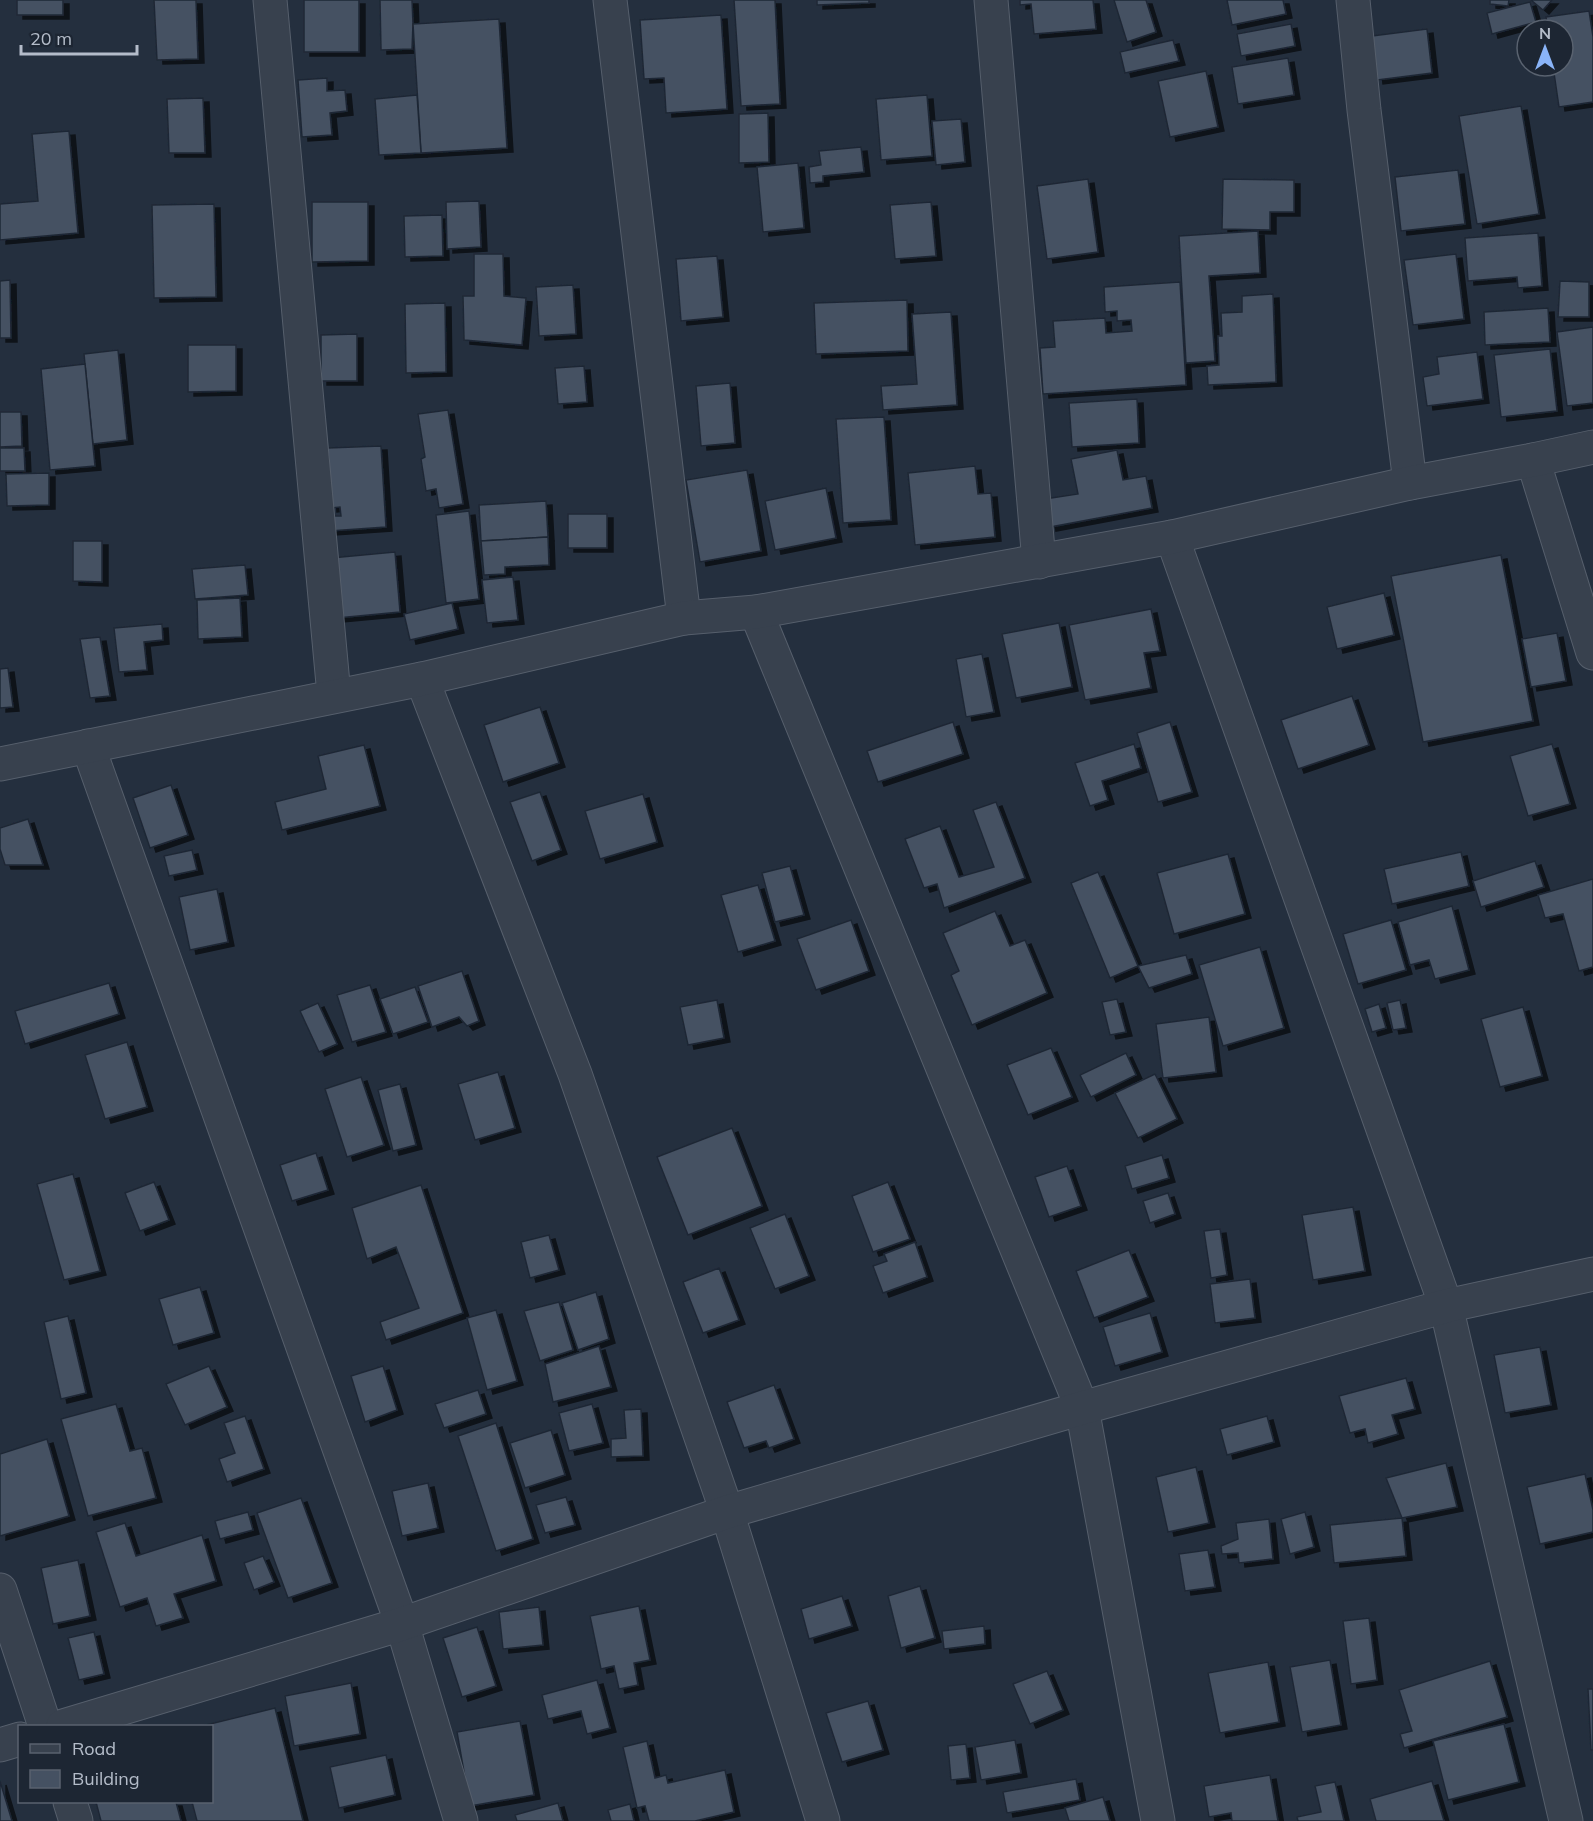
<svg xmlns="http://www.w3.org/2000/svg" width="1593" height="1821" viewBox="0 0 1593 1821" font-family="Mulish,sans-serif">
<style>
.building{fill:#455162;stroke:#1f2835;stroke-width:1.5;filter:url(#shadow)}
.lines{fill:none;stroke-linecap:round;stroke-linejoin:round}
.minor-casing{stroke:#565f6c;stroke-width:35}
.minor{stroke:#38414e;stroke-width:33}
</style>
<defs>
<filter id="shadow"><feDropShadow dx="6" dy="4" stdDeviation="0" flood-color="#0009"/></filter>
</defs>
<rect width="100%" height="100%" fill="#242f3e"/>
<g class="building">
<rect x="17" y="0" width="46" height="15"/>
<polygon points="154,0 196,0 198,59 157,60"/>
<rect x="304" y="0" width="55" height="52"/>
<polygon points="380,0 412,0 413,24 412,49 381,50"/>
<polygon points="734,0 775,0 780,104 741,106"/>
<polygon points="817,0 869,0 869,3 817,5"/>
<polygon points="1020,0 1093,0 1096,29 1034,34 1031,4 1020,5"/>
<polygon points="1114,0 1146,0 1156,32 1127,42"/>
<polygon points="1227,0 1283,0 1286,14 1232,25"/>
<polygon points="1490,0 1509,0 1508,6 1490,4"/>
<polygon points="1531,0 1552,0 1543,10"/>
<polygon points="1530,2 1536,22 1492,34 1487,13"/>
<polygon points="1589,11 1593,37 1593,102 1559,107 1553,66 1563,66 1563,30 1548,30 1546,17"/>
<polygon points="721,15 727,109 666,113 664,78 644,79 640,20"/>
<polygon points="499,19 507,148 421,153 413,24"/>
<polygon points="1291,24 1295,46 1241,56 1237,34"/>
<polygon points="1427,29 1432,73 1377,80 1372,36"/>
<polygon points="1173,40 1179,61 1125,73 1120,52"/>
<polygon points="1288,58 1294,95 1238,104 1232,67"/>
<polygon points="1206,71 1218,127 1170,137 1158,81"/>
<polygon points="327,78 327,91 345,90 347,111 330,113 332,135 302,137 298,80"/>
<polygon points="417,95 421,153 379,155 375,99"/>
<polygon points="927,95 932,156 881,160 876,99"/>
<polygon points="203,98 205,153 169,153 167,99"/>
<polygon points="1521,106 1539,214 1477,224 1459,116"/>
<polygon points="768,113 769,162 739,163 739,114"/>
<polygon points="961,119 965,162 936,165 932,121"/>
<polygon points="69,131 78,233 0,240 0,204 38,201 32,134"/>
<polygon points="861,147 864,172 823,176 823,182 810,183 809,167 821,165 819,151"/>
<polygon points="798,163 804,228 763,232 757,167"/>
<polygon points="1458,170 1465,224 1401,231 1395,177"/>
<polygon points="1088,179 1098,252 1047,259 1037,186"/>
<polygon points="1223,179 1294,180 1294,212 1270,212 1270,230 1222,229"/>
<polygon points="479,201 481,247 447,249 446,202"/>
<polygon points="312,202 368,202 368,261 312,262"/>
<polygon points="931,202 936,256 895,259 890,205"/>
<polygon points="214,204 216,297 154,298 152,205"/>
<polygon points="442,215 443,256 405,257 404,216"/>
<polygon points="1258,231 1260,273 1209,276 1215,361 1186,363 1179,236"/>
<polygon points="1538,233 1542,286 1518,288 1517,277 1468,281 1465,238"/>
<polygon points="474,254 503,254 504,296 526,298 522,345 464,340 463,296 474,296"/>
<polygon points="1456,254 1464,319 1413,325 1404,260"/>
<polygon points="717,256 723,317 681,321 676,259"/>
<polygon points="10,280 11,338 0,338 0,281"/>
<polygon points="1560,281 1589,282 1589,317 1558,317"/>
<polygon points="1180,282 1186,385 1043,394 1040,348 1055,347 1053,321 1105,318 1106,333 1132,331 1131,320 1117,321 1117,311 1105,312 1104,287"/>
<polygon points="573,285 576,334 539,336 536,287"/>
<polygon points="1273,294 1276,382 1208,385 1207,366 1219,365 1218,336 1222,336 1221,313 1242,312 1242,296"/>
<polygon points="907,300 908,351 816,354 814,303"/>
<polygon points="445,303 446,372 406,373 405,304"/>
<polygon points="1548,308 1550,342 1485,345 1484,312"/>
<polygon points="951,312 957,405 883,410 881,386 917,384 912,314"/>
<polygon points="1593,327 1593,403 1567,406 1557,332"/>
<polygon points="357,334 357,381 321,381 321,335"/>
<polygon points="188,345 236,345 236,391 188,392"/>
<polygon points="1550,349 1557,411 1501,417 1494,355"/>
<polygon points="118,350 127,440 93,444 84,354"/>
<polygon points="1477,352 1483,399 1427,406 1423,377 1439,374 1437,357"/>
<polygon points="85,364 95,466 50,470 41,369"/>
<polygon points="584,366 587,402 558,404 555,368"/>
<polygon points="730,383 735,443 701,446 696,386"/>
<polygon points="1137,399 1139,443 1072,447 1069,403"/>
<polygon points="448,410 463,504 439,508 436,489 426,491 421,459 425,457 418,414"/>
<polygon points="0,412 21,412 22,446 0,447"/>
<polygon points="884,417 891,520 843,523 836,419"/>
<polygon points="381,446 386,527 329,531 328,516 341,516 340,507 331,508 328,448"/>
<polygon points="0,448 24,448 25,471 0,471"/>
<polygon points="1117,450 1123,480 1146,476 1152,508 1050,527 1045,499 1078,494 1071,459"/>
<polygon points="975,466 978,494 991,493 995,537 915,545 908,473"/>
<polygon points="747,470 761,551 700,562 686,480"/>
<polygon points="49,473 49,505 7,506 6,474"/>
<polygon points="826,488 836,538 775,550 765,501"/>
<polygon points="546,501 548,537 481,541 479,505"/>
<polygon points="469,511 479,599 446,603 436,515"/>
<rect x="568" y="514" width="39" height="34"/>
<polygon points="548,537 549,565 505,567 505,574 484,575 481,541"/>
<polygon points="73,541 102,541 102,582 73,581"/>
<polygon points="395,552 400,612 337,618 331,558"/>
<polygon points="1501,555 1533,721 1423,742 1391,576"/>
<polygon points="245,565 248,595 195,599 192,569"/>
<polygon points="513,577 518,620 487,623 482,580"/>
<polygon points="1384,593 1394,635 1337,649 1327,607"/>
<polygon points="240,598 242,637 198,639 197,600"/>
<polygon points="452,603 458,629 410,640 404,614"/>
<polygon points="1151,609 1160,651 1144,653 1151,688 1085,700 1069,625"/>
<polygon points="1059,623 1072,687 1016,698 1002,634"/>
<polygon points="162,624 163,640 144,642 147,670 119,672 114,628"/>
<polygon points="1557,633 1566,681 1531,687 1522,639"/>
<polygon points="100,637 110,696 90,698 80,639"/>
<polygon points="982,654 994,712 966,717 956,659"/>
<polygon points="8,668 13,707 0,708 0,669"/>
<polygon points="1352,696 1369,745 1298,769 1281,720"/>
<polygon points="540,707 559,763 503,782 484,725"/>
<polygon points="953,722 963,754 878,782 867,751"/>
<polygon points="1170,722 1192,792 1158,802 1137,733"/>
<polygon points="1134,744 1141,768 1102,781 1108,800 1090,806 1075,763"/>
<polygon points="1552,744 1570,804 1528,816 1510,756"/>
<polygon points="364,745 380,806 282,830 275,802 326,789 318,756"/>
<polygon points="171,785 188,835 150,848 133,798"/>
<polygon points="540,792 561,850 532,861 510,802"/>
<polygon points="643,794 657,842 600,859 585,811"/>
<polygon points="996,802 1025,878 944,908 937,884 924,888 905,839 940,826 959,877 994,867 973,810"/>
<polygon points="28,819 43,865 5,865 0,849 0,828"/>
<polygon points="192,850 197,870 169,876 164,856"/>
<polygon points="1461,852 1469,886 1392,904 1384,869"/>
<polygon points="1228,854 1245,914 1174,934 1157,873"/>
<polygon points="1535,861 1544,887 1481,907 1473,881"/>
<polygon points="790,866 804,915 775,922 762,873"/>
<polygon points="1098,872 1138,966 1110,978 1071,883"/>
<polygon points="1593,879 1593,967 1579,971 1563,914 1545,918 1538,895"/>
<polygon points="758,885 775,941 738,952 721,895"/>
<polygon points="217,889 228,942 190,950 179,897"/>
<polygon points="1452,906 1469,970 1435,979 1429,960 1410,965 1398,922"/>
<polygon points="995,911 1010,946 1025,940 1047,993 972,1025 951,975 959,971 943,933"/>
<polygon points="851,920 869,971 816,990 797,939"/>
<polygon points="1391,920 1406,970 1358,984 1343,934"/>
<polygon points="1260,947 1284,1028 1223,1046 1199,965"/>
<polygon points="1186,955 1192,974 1149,988 1138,966"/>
<polygon points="462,971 479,1021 467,1026 459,1017 432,1027 418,986"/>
<polygon points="109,983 119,1014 25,1044 15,1011"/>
<polygon points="370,985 386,1032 352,1042 337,995"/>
<polygon points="415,987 428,1022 393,1034 380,999"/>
<polygon points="1117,999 1126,1032 1110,1035 1102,1002"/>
<polygon points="717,1000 724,1038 688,1045 680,1007"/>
<polygon points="1400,1000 1406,1028 1393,1030 1387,1003"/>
<polygon points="318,1003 337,1044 319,1052 300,1011"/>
<polygon points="1379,1004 1386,1028 1372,1032 1365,1009"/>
<polygon points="1523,1007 1542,1076 1500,1087 1481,1019"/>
<polygon points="1209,1017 1216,1072 1163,1078 1156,1024"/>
<polygon points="127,1042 147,1107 105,1119 85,1055"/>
<polygon points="1051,1048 1072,1097 1028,1115 1007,1065"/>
<polygon points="1126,1053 1136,1075 1091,1097 1080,1075"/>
<polygon points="498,1072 515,1128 475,1140 458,1084"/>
<polygon points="1155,1074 1177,1119 1138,1138 1115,1093"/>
<polygon points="361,1077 384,1145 347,1157 325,1089"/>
<polygon points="400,1084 416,1145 393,1151 378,1090"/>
<polygon points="732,1128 762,1206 688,1235 657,1157"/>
<polygon points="316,1153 328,1190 292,1201 280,1165"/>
<polygon points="1162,1155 1169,1178 1132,1189 1125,1166"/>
<polygon points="1067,1166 1081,1206 1049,1217 1035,1177"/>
<polygon points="73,1174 100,1271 64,1280 37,1184"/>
<polygon points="154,1182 169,1220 140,1231 125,1193"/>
<polygon points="888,1182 910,1239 873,1252 852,1196"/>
<polygon points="421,1185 463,1313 386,1340 380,1322 419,1308 396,1247 367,1259 352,1208"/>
<polygon points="1168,1193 1175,1214 1150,1223 1143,1201"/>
<polygon points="1353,1207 1365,1271 1313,1280 1302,1215"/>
<polygon points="785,1214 809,1276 775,1289 750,1228"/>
<polygon points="1220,1229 1227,1275 1211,1278 1204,1231"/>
<polygon points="549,1235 559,1270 530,1278 521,1242"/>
<polygon points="915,1242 927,1277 883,1293 873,1266 887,1261 884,1254"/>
<polygon points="1129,1250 1148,1297 1094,1318 1076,1271"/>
<polygon points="719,1268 739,1320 703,1333 683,1282"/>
<polygon points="1250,1279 1255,1318 1215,1323 1210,1284"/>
<polygon points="200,1287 214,1333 173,1345 159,1299"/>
<polygon points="596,1292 609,1339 578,1350 562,1303"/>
<polygon points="559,1302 573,1350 540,1361 524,1311"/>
<polygon points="496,1310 517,1381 487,1390 467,1318"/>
<polygon points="1150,1313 1162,1352 1115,1366 1103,1327"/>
<polygon points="68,1316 86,1393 61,1399 44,1322"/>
<polygon points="599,1346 611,1387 553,1402 545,1364"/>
<polygon points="1540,1347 1551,1405 1505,1413 1494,1355"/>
<polygon points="209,1366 227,1407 185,1425 166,1384"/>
<polygon points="383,1366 397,1410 365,1422 351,1376"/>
<polygon points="1406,1378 1415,1409 1392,1415 1398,1434 1368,1443 1365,1429 1350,1433 1339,1396"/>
<polygon points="774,1385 794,1439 769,1448 766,1441 744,1448 727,1402"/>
<polygon points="478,1390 486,1414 444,1428 435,1404"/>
<polygon points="116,1404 130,1451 142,1448 156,1498 88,1516 61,1419"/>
<polygon points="592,1404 603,1443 569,1451 559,1413"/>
<polygon points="641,1409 643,1456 611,1457 611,1439 626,1438 624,1410"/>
<polygon points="245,1416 264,1469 227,1482 219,1459 235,1453 224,1423"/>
<polygon points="1267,1416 1274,1442 1227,1455 1220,1429"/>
<polygon points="496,1423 533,1539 496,1551 458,1436"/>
<polygon points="551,1430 565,1475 525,1488 510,1443"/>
<polygon points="47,1439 69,1516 0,1536 0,1454"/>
<polygon points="1446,1463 1457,1507 1402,1518 1386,1478"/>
<polygon points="1196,1467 1209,1523 1168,1532 1156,1477"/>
<polygon points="1585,1474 1593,1510 1593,1532 1540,1544 1527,1487"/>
<polygon points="428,1483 438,1528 402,1536 392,1491"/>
<polygon points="566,1497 575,1525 545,1533 536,1505"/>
<polygon points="301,1498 332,1583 288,1598 257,1513"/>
<polygon points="248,1512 253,1530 220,1539 215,1521"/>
<polygon points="1305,1512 1314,1547 1290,1554 1281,1519"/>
<polygon points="1402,1518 1406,1556 1334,1563 1330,1525"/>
<polygon points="1269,1519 1273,1559 1239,1563 1238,1553 1222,1554 1221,1546 1238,1539 1236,1523"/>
<polygon points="125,1523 136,1556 202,1535 216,1581 174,1594 183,1618 156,1626 147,1598 120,1607 96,1532"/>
<polygon points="1208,1550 1215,1587 1185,1591 1179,1554"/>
<polygon points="263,1556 274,1582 254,1590 244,1563"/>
<polygon points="78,1560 90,1616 53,1624 41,1568"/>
<polygon points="920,1586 935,1638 901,1648 888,1596"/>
<polygon points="842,1596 852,1626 809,1639 801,1609"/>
<polygon points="639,1606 650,1660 634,1663 638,1685 619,1689 614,1666 601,1669 590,1616"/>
<polygon points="539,1607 543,1645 503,1649 499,1612"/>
<polygon points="1369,1618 1377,1680 1351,1684 1343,1621"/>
<polygon points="984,1626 985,1644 944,1649 942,1631"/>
<polygon points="477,1627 496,1686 462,1697 443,1638"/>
<polygon points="94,1632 104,1674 79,1680 68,1638"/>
<polygon points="1330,1660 1341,1725 1302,1732 1290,1667"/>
<polygon points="1490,1661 1507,1717 1404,1748 1400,1734 1412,1731 1399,1690"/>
<polygon points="1268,1662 1279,1722 1220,1733 1208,1673"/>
<polygon points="1047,1671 1063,1710 1030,1724 1013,1684"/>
<polygon points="597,1680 610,1728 587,1734 581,1711 548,1719 542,1695"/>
<polygon points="351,1683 360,1734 294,1746 285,1696"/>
<polygon points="1588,1689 1593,1689 1593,1750 1591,1750"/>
<polygon points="868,1701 883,1750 842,1762 826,1713"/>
<polygon points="275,1708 303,1821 197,1821 192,1802 212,1802 212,1726 202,1726"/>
<polygon points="520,1721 534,1795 470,1806 457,1732"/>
<polygon points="1504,1724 1519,1782 1448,1800 1433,1741"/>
<polygon points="1015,1740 1021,1773 981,1780 975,1747"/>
<polygon points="647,1741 655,1778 666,1775 668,1783 725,1770 734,1812 695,1821 649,1821 645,1806 637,1808 623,1747"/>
<polygon points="966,1744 970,1778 951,1780 948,1746"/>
<polygon points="386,1755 395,1795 339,1808 330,1767"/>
<polygon points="1270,1775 1278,1821 1232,1821 1231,1813 1209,1817 1204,1786"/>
<polygon points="1076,1779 1080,1800 1007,1813 1003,1792"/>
<polygon points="0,1781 12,1821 0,1821"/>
<polygon points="1432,1781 1444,1821 1376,1821 1370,1799"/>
<polygon points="1335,1782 1344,1821 1298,1821 1297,1817 1321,1812 1315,1786"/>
<polygon points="1103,1797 1110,1821 1069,1821 1065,1808"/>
<polygon points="96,1802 176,1802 181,1821 101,1821"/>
<polygon points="558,1803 563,1821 517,1821 515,1815"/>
<polygon points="630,1804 634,1821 611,1821 608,1810"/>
</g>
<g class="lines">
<defs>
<g id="minor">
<polyline points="270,0 334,695"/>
<polyline points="610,0 684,618"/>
<polyline points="991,0 1039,562"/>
<polyline points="1353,0 1364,110 1410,483"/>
<polyline points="1533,460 1593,653"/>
<polyline points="1172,537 1446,1306 1566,1821"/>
<polyline points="756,612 1082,1408 1158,1821"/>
<polyline points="422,679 575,1074 727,1512 823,1821"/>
<polyline points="88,746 402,1624 461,1821"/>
<polyline points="0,764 422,679 684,618 756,612 1172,537 1410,483 1533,460 1593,447"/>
<polyline points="0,1590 45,1726"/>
<polyline points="63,1726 402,1624 727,1512 1082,1408 1446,1306 1593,1274"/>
<polyline points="0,1745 20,1739"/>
<polyline points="70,1802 76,1821"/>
</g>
</defs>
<use href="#minor" class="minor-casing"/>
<use href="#minor" class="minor"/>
</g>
<rect x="18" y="1725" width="195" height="78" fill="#1d2633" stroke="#59626f" stroke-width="1.5"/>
<rect x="30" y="1744" width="30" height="9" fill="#38414e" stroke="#59626f" stroke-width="1.5"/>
<text x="72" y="1755" font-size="18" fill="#b4bcc9">Road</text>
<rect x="30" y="1770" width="30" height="18" fill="#455162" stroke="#59626f" stroke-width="1.5"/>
<text x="72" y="1785" font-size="18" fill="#b4bcc9">Building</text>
<g transform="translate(1545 48)"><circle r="28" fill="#1d2633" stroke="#59626f" stroke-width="1.5"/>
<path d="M0-4.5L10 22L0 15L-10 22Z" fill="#8ab4f8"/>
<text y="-9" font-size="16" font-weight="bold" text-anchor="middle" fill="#b4bcc9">N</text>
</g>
<path d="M21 45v9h116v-9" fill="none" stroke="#b4bcc9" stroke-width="3"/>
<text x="30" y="45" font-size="18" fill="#b4bcc9" stroke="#1d2633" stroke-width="4.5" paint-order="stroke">20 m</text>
</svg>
